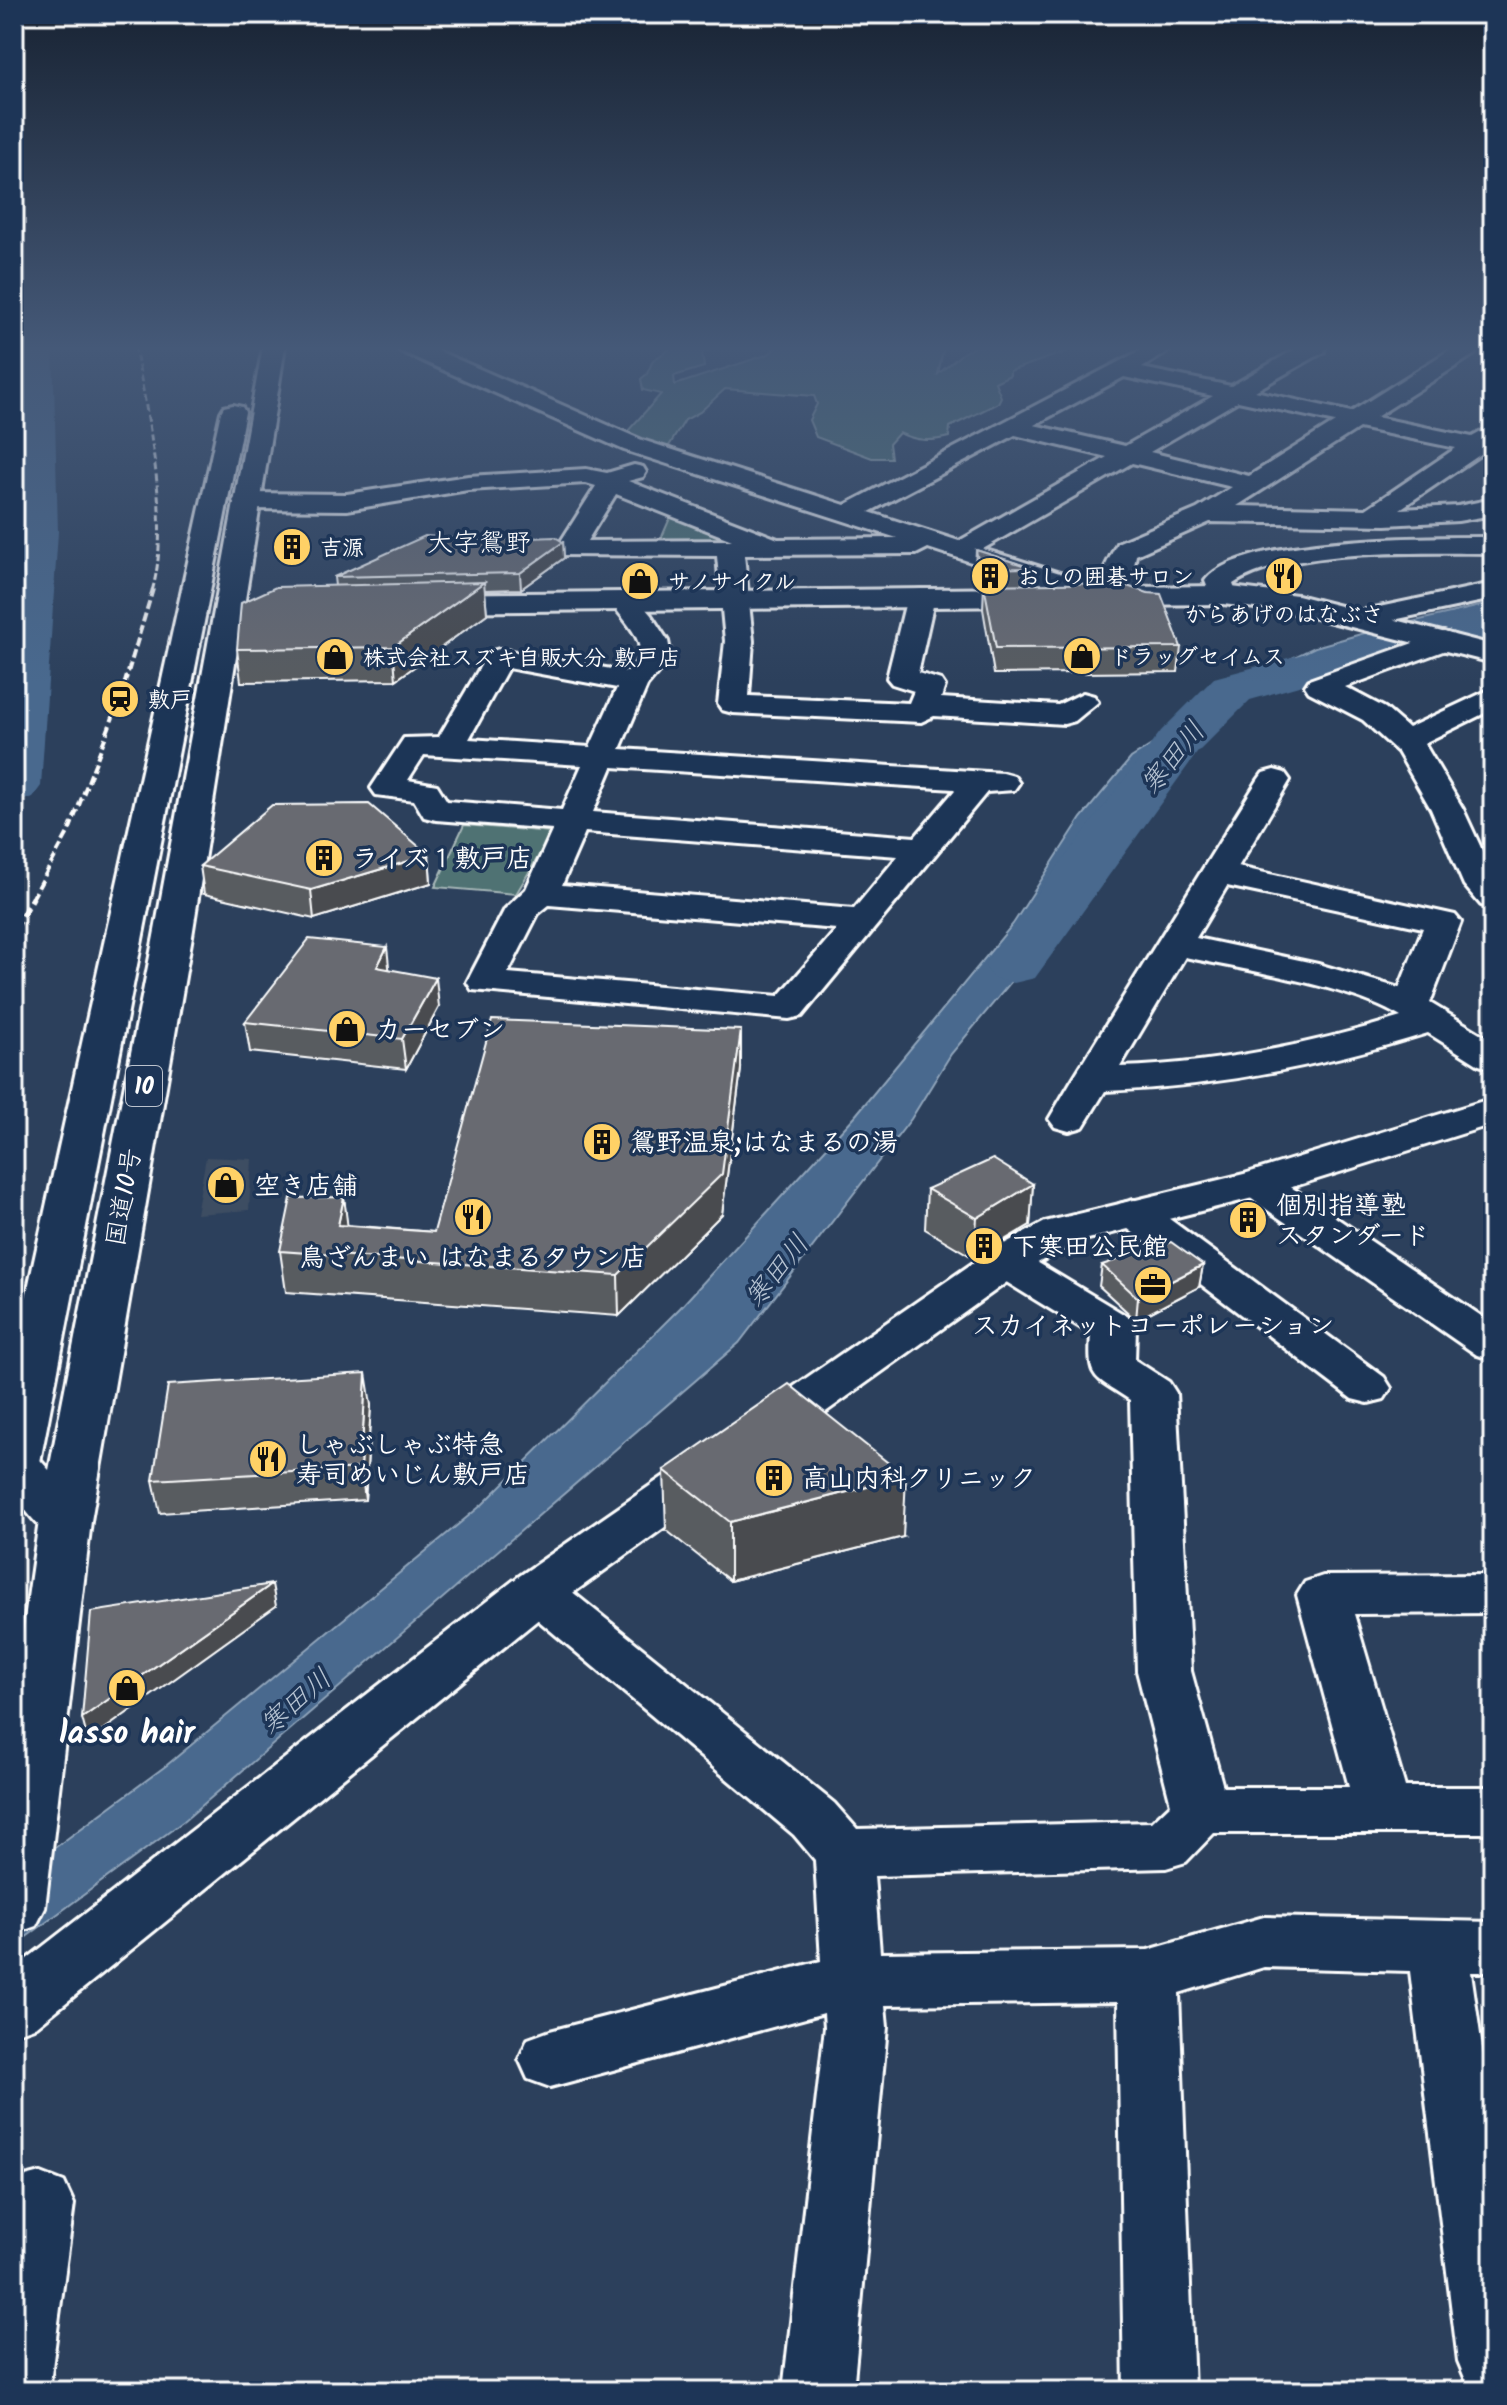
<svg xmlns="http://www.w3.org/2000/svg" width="1507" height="2405" viewBox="0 0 1507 2405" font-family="Kalam,'Klee One',sans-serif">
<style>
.built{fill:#3e4d62}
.green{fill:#507273;stroke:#a8b8b9;stroke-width:2}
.water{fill:#48698e;stroke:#91a5bb;stroke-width:2}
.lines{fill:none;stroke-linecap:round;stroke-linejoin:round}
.river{fill:#48698e;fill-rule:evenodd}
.street-casing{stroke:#fff;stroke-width:6}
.secondary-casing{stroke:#fff;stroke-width:6}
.highway-casing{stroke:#fff;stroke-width:6}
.street{fill:#1d3557;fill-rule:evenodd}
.secondary{fill:#1d3557;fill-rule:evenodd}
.highway{fill:#1d3557;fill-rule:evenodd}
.rail-far2{stroke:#fff;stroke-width:3;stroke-dasharray:7 3;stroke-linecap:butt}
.rail-far1{stroke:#fff;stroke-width:4;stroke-dasharray:9 4;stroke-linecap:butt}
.rail{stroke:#fff;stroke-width:6;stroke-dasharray:11 6;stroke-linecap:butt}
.wall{fill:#595c61;stroke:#fff;stroke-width:2}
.shaded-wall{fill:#484b4f;stroke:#fff;stroke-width:2}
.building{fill:#676b71;stroke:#fff;stroke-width:2}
.labels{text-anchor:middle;stroke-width:7;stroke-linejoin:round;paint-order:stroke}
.far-poi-label{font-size:22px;font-weight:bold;fill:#fff;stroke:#1d3557;text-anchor:start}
.shield{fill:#1d3557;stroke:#bbc2cd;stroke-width:2}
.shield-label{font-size:24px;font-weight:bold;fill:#fff}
.far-quarter-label{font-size:26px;fill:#fff;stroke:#1d3557}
.poi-label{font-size:26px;font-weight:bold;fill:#fff;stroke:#1d3557;text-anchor:start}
.street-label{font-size:26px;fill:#fff;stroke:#1d3557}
.water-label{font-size:28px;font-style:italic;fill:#b6c3d2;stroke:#1d3557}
.near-poi-label{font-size:32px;font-weight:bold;fill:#fff;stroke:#1d3557}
</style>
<rect width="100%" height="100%" fill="#2c405c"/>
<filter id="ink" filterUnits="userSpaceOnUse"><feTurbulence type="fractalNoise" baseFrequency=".0125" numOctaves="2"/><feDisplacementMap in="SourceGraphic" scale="16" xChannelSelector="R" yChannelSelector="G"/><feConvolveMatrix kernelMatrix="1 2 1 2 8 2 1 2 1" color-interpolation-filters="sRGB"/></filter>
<g filter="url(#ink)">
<polygon class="built" points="206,1157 252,1159 249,1210 196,1214"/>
<g class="green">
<path d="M 675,346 L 727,346 L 702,352 L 704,367 L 674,376 L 675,385 L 769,354 L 777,346 L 944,346 L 938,374 L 964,352 L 977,346 L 1077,348 L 1010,371 L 1010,375 L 995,382 L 1001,397 L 998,403 L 950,427 L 949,437 C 930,442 917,441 899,433 L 889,444 L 891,458 L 872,458 L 816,437 L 809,420 L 817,404 L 814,396 L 725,389 L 700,412 L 685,420 L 669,446 C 655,446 637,443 627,432 L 661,394 L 643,390 L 641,379 L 647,374 L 653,360 Z"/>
<polygon points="673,511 754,542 658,546"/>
<polygon points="464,825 553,832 516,894 435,887"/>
</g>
<polygon class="water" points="1493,603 1493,621 1320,655 1254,679 1148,761 1123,788 1079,846 1070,905 1056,928 951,1054 911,1119 739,1343 184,1821 14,1946 14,1878 167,1765 483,1504 680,1308 855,1116 1013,924 1081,818 1131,758 1193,719 1234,680 1244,675 1282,663 1315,647 1368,632"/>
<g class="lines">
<g class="river">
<polygon points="17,346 53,346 58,532 41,786 33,797 14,802"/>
<polygon points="1493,608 1493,636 1408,655 1250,700 1197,753 1035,978 1014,983 993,978 984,965 993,952 1161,731 1214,678 1381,633"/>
</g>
<defs>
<g id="street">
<path d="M 397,346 L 427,346 L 642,440 L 845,505 L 1149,346 L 1177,346 L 1142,368 L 1231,386 L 1301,346 L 1326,346 L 1324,352 L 1255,391 L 1351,412 L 1456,346 L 1476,346 L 1475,354 L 1376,417 L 1472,437 L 1481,432 L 1493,431 L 1493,456 L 1481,454 L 1400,509 L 1458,506 L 1493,499 L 1493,515 L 1458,521 L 1386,525 L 1210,522 L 1136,555 L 1133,571 L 1141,595 L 1137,601 L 1127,603 L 1117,601 L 1114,596 L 1111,601 L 1101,603 L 1091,601 L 928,548 L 916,554 L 744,555 L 753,641 L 749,696 L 909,703 L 914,691 L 892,684 L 887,678 L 907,597 L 911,591 L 921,589 L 931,591 L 935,597 L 918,673 L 941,680 L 945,686 L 941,698 L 1058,705 L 1083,693 L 1094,696 L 1098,702 L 1075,721 L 1064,724 L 934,716 L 921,722 L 733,713 L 722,710 L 718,704 L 725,641 L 717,556 L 560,555 L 556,549 L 596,486 L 586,483 L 468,490 L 347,510 L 246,509 L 237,506 L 233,501 L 237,496 L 246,493 L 347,494 L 468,476 L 586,469 L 607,473 L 634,465 L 643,467 L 646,472 L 643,477 L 628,481 L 778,539 L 897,538 L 624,450 L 400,351 ZM 1124,377 L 1213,396 L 1125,446 L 1034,425 ZM 1238,401 L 1335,422 L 1249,476 L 1150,452 ZM 1359,428 L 1456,448 L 1366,509 L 1237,506 ZM 1015,435 L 1107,457 L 959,541 L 869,512 ZM 1132,463 L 1232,487 L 1197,509 L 1117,543 L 1106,565 L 1111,589 L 983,549 ZM 616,494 L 732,540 L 587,541 Z"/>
<path d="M 1493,537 L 1493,553 C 1426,553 1289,547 1233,584 L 1237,595 L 1233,601 L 1223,603 L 1213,601 L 1205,581 C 1237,535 1437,537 1493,537 Z"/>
<polygon points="1493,583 1493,599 1360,627 1350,625 1346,619 1350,613 1360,611"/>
<path d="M 623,592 L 633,594 L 651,615 L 668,641 L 670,651 L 668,661 L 647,686 L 620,749 L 1003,773 L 1014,776 L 1019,783 L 1014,790 L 987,792 L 802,1016 L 789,1019 L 472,990 L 467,982 L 505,909 L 526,889 L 553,829 L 436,820 L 424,817 L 414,800 L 376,795 L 371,788 L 404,738 L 439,737 L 489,652 L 499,649 L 628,672 C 658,648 624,622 609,600 L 613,594 ZM 508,668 L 617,688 L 590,747 L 469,739 ZM 424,755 L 582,765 L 562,810 L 447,801 L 437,785 L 408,780 ZM 612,767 L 954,789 L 955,790 L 915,837 L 593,812 ZM 585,832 L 898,856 L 854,909 L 562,885 ZM 549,905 L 837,929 L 779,996 L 508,973 L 538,914 Z"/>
<polygon points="1444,632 1454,635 1458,641 1454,647 1345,687 1385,708 1408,728 1493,688 1493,709 1424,743 1463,809 1493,874 1493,908 1481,905 1464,885 1431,809 1398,752 1363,720 1309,692 1305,686 1309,680"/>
<path d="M 1274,770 L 1285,773 L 1290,780 L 1238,867 L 1455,915 L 1461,922 L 1430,1003 L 1493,1041 L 1493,1069 L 1479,1065 L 1428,1033 C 1323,1066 1215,1087 1105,1091 L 1083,1127 L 1069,1131 L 1055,1127 L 1049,1119 L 1072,1080 L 1258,780 L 1263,773 ZM 1227,886 L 1423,928 L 1399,988 L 1318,964 L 1196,938 ZM 1185,957 C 1248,971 1348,985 1401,1017 C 1310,1045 1215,1064 1120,1067 Z"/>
<polygon points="1258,1172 1273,1175 1493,1324 1493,1360 1477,1355 1243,1193 1237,1184 1243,1175"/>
<polygon points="1134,1200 1149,1204 1384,1377 1391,1388 1384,1399 1368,1403 1352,1399 1119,1222 1113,1213 1119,1204"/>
<path d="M 1005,1248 L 1020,1252 L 1130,1318 L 1136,1328 L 1135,1360 L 1169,1382 L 1176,1393 L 1191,1671 L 1223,1787 L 1349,1787 L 1297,1595 L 1305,1582 L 1323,1576 L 1493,1575 L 1493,1613 L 1354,1614 L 1405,1787 L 1493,1787 L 1493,1833 L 1214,1833 L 1186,1862 L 1166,1868 L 874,1876 L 880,1953 L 1148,1950 L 1264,1917 L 1493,1922 L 1493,1972 L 1471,1972 L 1493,2124 L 1493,2391 L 1482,2391 L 1468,2385 L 1458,2361 L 1410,1971 L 1264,1967 L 1179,1993 L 1194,2391 L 1124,2391 L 1118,2002 L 885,2005 L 887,2027 L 853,2391 L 783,2391 L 825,2027 L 824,2013 L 550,2087 L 528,2079 L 519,2059 L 528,2039 L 550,2031 L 821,1961 L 815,1860 L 794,1835 L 519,1604 L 511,1591 L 519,1578 L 537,1572 L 555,1578 L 834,1803 L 857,1829 L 1152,1822 L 1171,1804 L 1137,1671 L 1130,1400 C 1093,1375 1088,1381 1091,1334 L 990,1272 L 983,1262 L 990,1252 Z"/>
<polygon points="41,2173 64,2182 74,2204 49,2390 14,2391 14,2180"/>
</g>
<g id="secondary">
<polygon points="1223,586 1297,595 1493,645 1493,663 1296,613 1223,604 426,612 416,609 411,603 416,597 426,594"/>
<polygon points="1493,1098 1493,1124 1273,1193 1076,1242 1021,1272 556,1605 37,2026 14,2034 14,1969 518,1577 989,1252 1045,1222 1244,1174"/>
<path d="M 14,1446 L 32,1451 L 83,1508 L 91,1521 L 83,1534 C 45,1545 37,1522 14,1496 Z"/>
</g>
<g id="highway">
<polygon points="263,346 285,346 192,936 91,1521 45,1908 36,1926 14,1934 14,1695 39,1521 154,936"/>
<polygon points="233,405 242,407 245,412 39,1467 32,1479 14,1484 14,1352 221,412 224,407"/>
</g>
</defs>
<use href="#street" class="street-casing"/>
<use href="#secondary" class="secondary-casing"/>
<use href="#highway" class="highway-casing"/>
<use href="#street" class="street"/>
<use href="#secondary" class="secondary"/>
<use href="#highway" class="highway"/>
<path class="rail-far2" d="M 135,346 C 147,415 172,524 152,591"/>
<polyline class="rail-far1" points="32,899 69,831 120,699 153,589"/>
<polyline class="rail" points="14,931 33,897"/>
</g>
<g class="wall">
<polygon points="502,542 563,542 564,558 521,589 485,590 487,614 396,680 241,682 237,649 335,586 334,577"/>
<polygon points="976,550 1032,568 1031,584 1181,647 1178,672 994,674 983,609 984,585 979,585 975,567"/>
<polygon points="429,855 431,883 314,919 204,894 200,866"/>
<polygon points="439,1007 406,1069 250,1052 245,1022"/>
<polygon points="741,1069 722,1214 619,1316 286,1292 280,1251 344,1197 347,1225 434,1232"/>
<polygon points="1033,1184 1030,1225 974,1258 925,1229 927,1189"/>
<polygon points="1102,1265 1203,1265 1199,1287 1136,1320 1099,1286"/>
<polygon points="371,1405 365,1500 160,1513 153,1480"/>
<polygon points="664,1470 903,1537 730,1581 666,1530"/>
</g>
<g class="shaded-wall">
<polygon points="563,542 564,558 521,589 520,573"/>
<polygon points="484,582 487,614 396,680 393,647"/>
<polygon points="429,855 431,883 314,919 311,890"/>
<polygon points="387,947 390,976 377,967"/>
<polygon points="436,978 439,1007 406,1069 402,1039"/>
<polygon points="741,1030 741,1069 722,1214 619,1316 618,1275"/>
<polygon points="1033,1184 1030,1225 974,1258 977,1218"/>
<polygon points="344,1197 349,1237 338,1225"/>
<polygon points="1203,1265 1199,1287 1136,1320 1138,1298"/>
<polygon points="366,1373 371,1405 365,1500 361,1468"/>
<polygon points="906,1477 903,1537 730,1581 730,1522"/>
<polygon points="272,1584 276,1606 88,1741 82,1718"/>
</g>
<g class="building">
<polygon points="425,536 502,542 504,539 555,537 563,542 520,573 334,577"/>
<polygon points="976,550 1032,568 980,569"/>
<polygon points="484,582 393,647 237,649 241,603 276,587"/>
<polygon points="1118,583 1148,593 1161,594 1181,647 996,648 984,585"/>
<polygon points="369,804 429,855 311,890 200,866 272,805"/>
<polygon points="309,939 387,947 377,967 436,978 402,1039 245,1022"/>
<polygon points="492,1020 741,1030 722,1174 618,1275 280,1251 291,1198 344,1197 338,1225 434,1232"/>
<polygon points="993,1159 1033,1184 977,1218 927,1189"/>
<polygon points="1171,1242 1203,1265 1138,1298 1102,1265"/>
<polygon points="366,1373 361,1468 153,1480 168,1385"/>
<polygon points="789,1384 906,1477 730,1522 664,1470"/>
<polygon points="272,1584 82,1718 91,1612"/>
</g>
</g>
<linearGradient id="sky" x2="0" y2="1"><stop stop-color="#182333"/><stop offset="0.51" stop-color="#455978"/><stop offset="1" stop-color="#455978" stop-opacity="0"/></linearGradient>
<rect width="1507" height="683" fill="url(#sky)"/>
<defs>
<symbol id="building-disc" viewBox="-11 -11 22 22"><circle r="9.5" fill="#ffd166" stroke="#1d3557"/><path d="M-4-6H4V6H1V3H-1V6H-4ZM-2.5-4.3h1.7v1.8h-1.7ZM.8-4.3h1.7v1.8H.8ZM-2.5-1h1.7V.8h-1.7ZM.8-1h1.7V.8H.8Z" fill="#111"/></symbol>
<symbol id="restaurant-disc" viewBox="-11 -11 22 22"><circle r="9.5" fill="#ffd166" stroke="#1d3557"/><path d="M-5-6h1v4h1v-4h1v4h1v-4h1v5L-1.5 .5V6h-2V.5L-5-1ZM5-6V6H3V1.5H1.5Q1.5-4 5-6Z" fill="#111"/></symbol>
<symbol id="shop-disc" viewBox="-11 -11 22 22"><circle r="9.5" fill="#ffd166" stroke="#1d3557"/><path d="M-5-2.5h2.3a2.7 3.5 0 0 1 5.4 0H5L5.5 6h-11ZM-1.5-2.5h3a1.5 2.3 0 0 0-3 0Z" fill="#111"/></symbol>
<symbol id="station-disc" viewBox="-11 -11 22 22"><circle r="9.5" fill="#ffd166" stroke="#1d3557"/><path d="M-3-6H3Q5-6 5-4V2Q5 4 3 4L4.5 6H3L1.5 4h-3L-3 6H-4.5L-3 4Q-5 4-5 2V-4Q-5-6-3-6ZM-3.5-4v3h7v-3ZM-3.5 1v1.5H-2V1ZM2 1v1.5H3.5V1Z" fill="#111"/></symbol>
<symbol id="office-disc" viewBox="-11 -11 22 22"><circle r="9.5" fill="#ffd166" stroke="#1d3557"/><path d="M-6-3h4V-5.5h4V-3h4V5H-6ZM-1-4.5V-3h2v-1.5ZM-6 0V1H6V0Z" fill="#111"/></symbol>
</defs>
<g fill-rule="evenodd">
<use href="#building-disc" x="270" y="525" width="44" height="44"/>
<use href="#building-disc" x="968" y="554" width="44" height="44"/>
<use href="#restaurant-disc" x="1262" y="554" width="44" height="44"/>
<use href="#shop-disc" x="618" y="559" width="44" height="44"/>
<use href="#shop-disc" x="1060" y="634" width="44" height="44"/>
<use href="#shop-disc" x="313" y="635" width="44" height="44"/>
<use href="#station-disc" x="98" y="677" width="44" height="44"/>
<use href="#building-disc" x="302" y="836" width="44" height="44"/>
<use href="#shop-disc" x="325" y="1007" width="44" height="44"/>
<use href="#building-disc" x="580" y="1120" width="44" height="44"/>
<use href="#shop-disc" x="204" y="1163" width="44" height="44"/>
<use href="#restaurant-disc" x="451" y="1195" width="44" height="44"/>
<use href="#building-disc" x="1226" y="1198" width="44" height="44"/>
<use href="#building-disc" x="962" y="1224" width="44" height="44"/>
<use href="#office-disc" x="1131" y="1263" width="44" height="44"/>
<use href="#restaurant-disc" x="246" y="1437" width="44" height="44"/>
<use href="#building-disc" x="752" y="1456" width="44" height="44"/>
<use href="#shop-disc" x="105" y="1666" width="44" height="44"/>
</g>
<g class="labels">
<g class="far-poi-label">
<text x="320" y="555">吉源</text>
<text x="1018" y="584">おしの囲碁サロン</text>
<text x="668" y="589">サノサイクル</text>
<text x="1284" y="622" text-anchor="middle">からあげのはなぶさ</text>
<text x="1110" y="664">ドラッグセイムス</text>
<text x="363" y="665">株式会社スズキ自販大分 敷戸店</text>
<text x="148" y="707">敷戸</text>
</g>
<rect class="shield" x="126" y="1066" width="36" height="40" rx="6"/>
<g class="shield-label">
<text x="144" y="1094">10</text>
</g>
<g class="far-quarter-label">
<text x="479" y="551">大字鴛野</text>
</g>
<g class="poi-label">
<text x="352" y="867">ライズ１敷戸店</text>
<text x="375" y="1038">カーセブン</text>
<text x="630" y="1151">鴛野温泉;はなまるの湯</text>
<text x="254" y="1194">空き店舗</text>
<text x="1276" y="1214">個別指導塾<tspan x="1276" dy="30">スタンダード</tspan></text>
<text x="1012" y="1255">下寒田公民館</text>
<text x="473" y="1266" text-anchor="middle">鳥ざんまい はなまるタウン店</text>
<text x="1153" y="1334" text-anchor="middle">スカイネットコーポレーション</text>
<text x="296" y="1453">しゃぶしゃぶ特急<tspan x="296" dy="30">寿司めいじん敷戸店</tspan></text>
<text x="802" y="1487">高山内科クリニック</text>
</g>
<g class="street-label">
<text transform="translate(123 1197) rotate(-80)" y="9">国道10号</text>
</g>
<g class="water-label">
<text transform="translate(1172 757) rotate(-51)" y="10">寒田川</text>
<text transform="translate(776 1270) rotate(-51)" y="10">寒田川</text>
<text transform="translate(295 1701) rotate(-41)" y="10">寒田川</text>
</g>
<g class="near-poi-label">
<text x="127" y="1743">lasso hair</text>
</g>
</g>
<rect width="1507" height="2405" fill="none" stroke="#1d3557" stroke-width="48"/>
<rect x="24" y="24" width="1459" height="2357" fill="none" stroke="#fff" stroke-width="3" filter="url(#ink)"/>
</svg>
